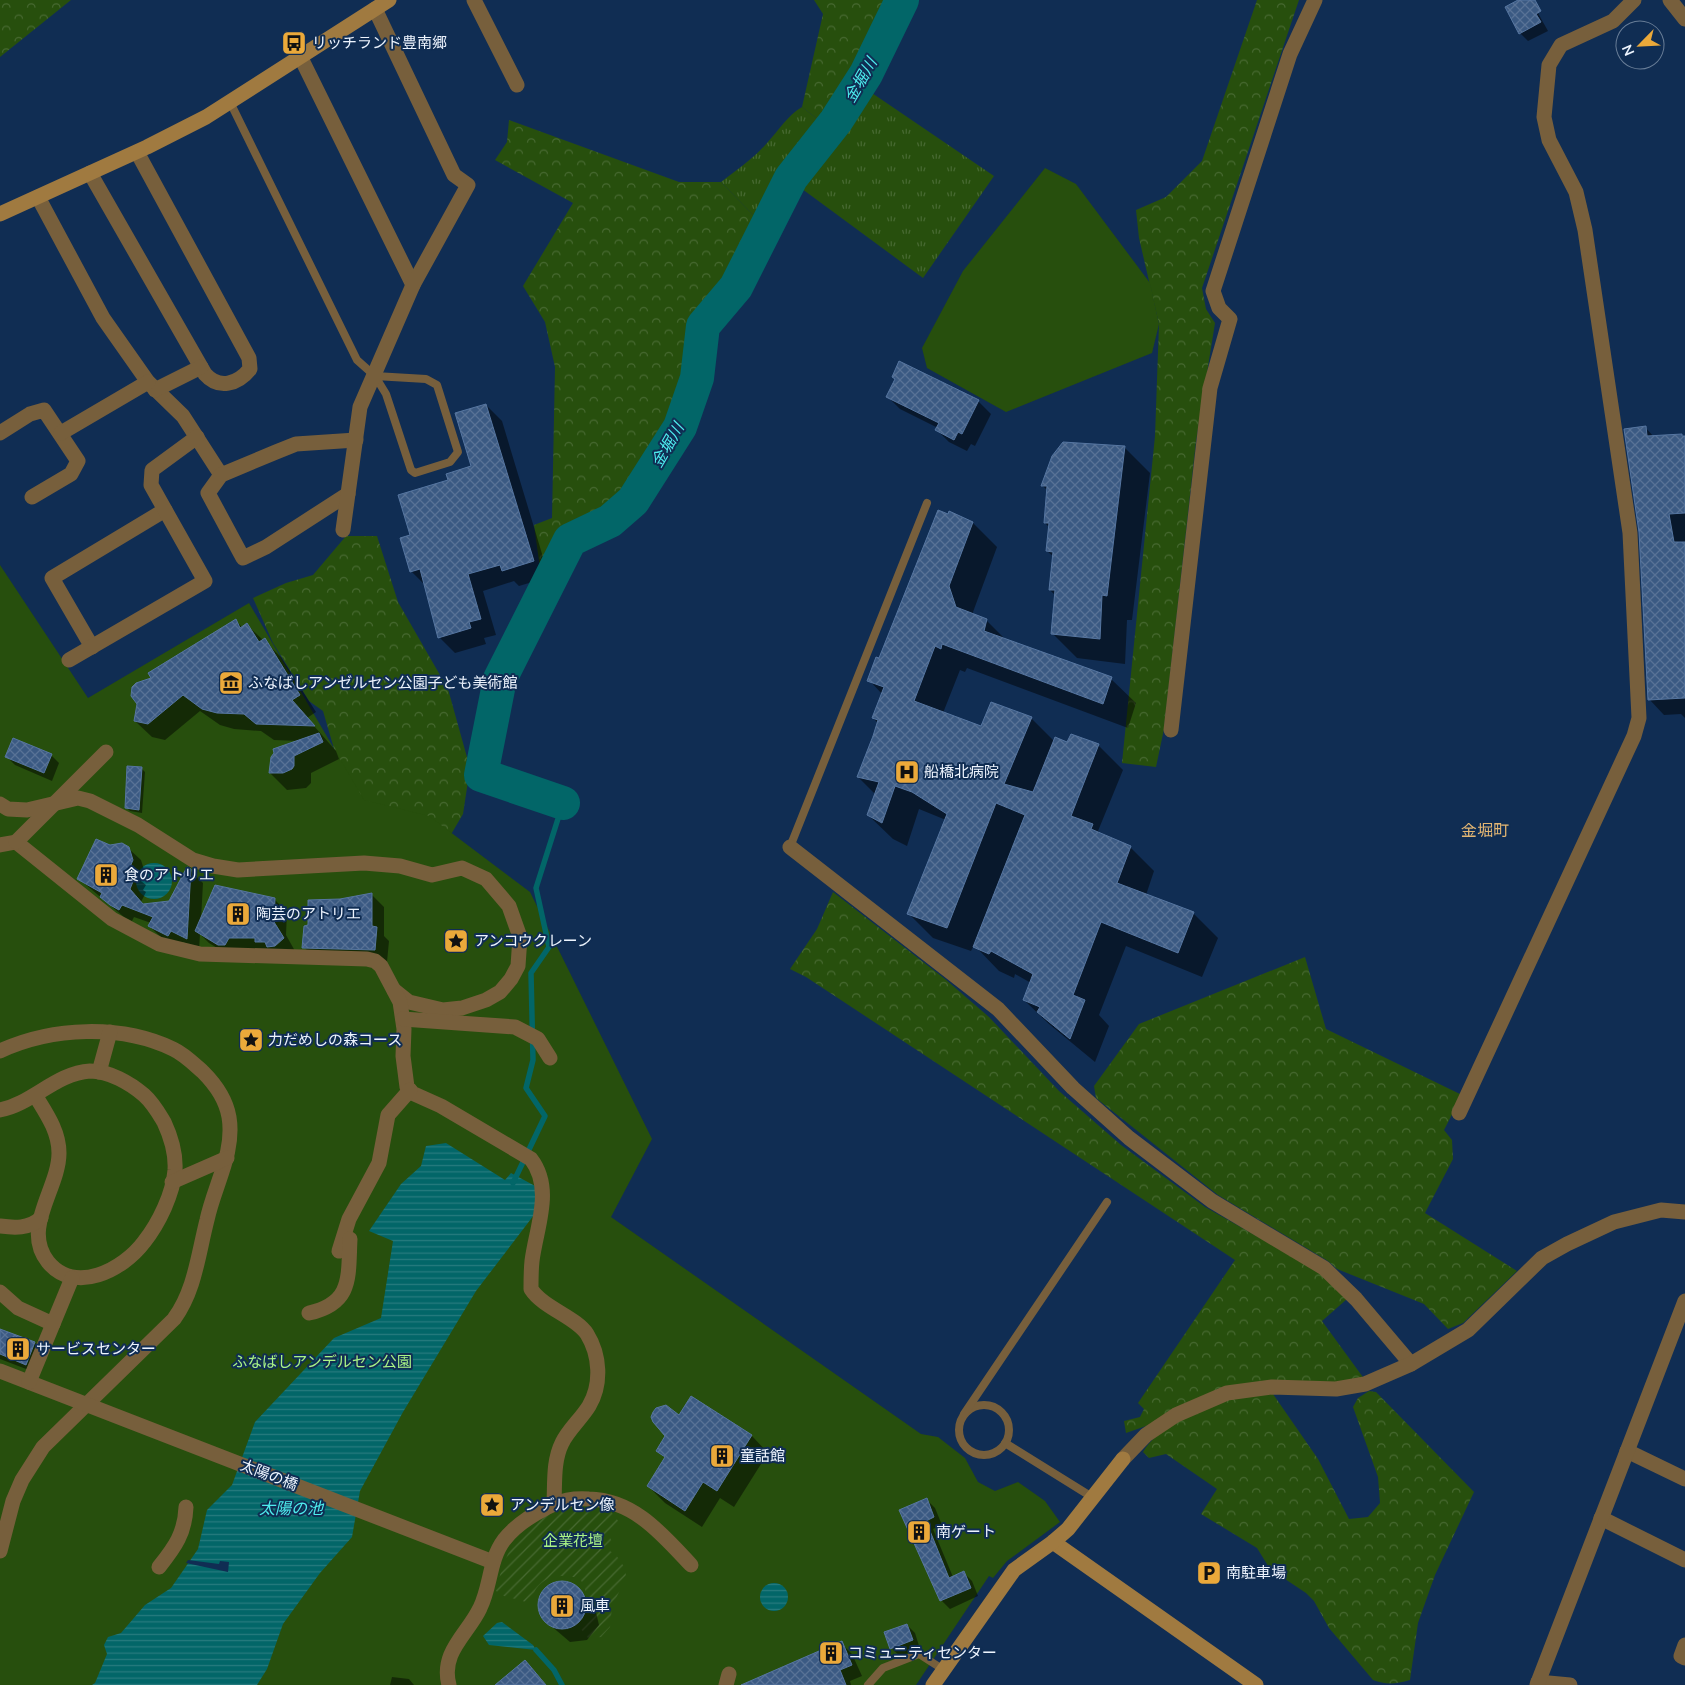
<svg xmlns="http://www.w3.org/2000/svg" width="1685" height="1685" viewBox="0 0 1685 1685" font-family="'Nunito Sans','Noto Sans JP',sans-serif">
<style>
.grass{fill:url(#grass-tufts)}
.forest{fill:url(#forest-crowns)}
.park{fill:#274f0d}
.garden{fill:url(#garden-furrows)}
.water{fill:url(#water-rules)}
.pier{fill:#102d53}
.shadow{fill:#0007}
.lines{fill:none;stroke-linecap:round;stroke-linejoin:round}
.stream{stroke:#026668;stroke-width:5.5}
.river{stroke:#026668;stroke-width:34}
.building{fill:url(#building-cross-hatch);stroke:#5676a1}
.lane{stroke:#775f3c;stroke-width:8}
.street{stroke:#775f3c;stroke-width:15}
.secondary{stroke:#a07a40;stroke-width:15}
.street-bridge{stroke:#775f3c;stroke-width:15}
.labels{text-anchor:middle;stroke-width:4;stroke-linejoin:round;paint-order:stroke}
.poi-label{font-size:15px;fill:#edf4fe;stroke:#102d53;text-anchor:start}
.park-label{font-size:15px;fill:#aaf486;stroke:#102d53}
.street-label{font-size:15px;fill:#edf4fe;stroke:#102d53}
.water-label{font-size:16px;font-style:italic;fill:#4decee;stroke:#102d53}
.neighbourhood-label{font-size:16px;fill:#e3b673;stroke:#102d53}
</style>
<defs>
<pattern id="grass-tufts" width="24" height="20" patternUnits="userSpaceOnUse" patternTransform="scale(1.25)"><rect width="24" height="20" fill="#274f0d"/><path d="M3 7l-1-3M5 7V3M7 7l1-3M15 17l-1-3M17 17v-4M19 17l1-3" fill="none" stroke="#476931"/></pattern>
<pattern id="forest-crowns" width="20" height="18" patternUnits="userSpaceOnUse" patternTransform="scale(1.25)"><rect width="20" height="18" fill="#274f0d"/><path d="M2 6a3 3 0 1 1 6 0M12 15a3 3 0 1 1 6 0" fill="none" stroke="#476931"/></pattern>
<pattern id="garden-furrows" width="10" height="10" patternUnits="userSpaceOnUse" patternTransform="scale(1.25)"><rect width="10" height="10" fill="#274f0d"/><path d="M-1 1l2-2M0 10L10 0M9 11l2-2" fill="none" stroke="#476931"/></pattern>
<pattern id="water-rules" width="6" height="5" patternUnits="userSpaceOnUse" patternTransform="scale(1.25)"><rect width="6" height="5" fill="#026668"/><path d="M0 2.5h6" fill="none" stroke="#277c7f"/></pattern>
<pattern id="building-cross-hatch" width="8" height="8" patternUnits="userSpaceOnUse" patternTransform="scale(1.25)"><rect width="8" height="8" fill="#3b5a83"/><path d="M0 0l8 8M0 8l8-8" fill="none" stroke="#587296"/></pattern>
</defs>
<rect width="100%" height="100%" fill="#102d53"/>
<g class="grass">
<polygon points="866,89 994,176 923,278 794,183 841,124"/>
<path d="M 802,107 L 820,121 L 832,116 L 832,121 L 787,177 L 760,222 L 721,182 C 737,170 754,158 767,143 C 779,130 787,116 802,107 Z"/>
</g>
<g class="forest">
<polygon points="0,0 71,0 0,57"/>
<polygon points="814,0 895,0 859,75 832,116 820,121 802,107 823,14"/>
<polygon points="1257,0 1299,0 1202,288 1206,309 1215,323 1196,441 1164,729 1156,767 1122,763 1155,436 1159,324 1139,238 1136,210 1166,197 1202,161"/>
<polygon points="509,120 679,182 721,182 760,222 740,268 694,329 691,378 673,425 628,498 561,540 547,571 540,568 534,525 552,518 555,367 545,322 523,286 573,203 495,160 507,142"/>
<polygon points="346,536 377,536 398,602 448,689 470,768 463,814 433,865 127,765 342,776 323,711 309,701 273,643 253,598 286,583 313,575"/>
<polygon points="833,892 945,979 989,1017 1059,1091 1121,1145 1205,1207 1320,1272 1347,1299 1322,1321 1365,1380 1333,1383 1272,1382 1126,1433 1124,1421 1140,1417 1144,1409 1138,1403 1235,1260 806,977 790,969 817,929"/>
<polygon points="1305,957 1326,1029 1462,1095 1444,1130 1452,1140 1453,1159 1425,1213 1517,1271 1463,1323 1448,1329 1424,1304 1337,1269 1328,1261 1218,1195 1096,1098 1094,1086 1139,1024"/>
<path d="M 1369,1391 L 1376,1392 L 1474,1492 L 1435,1575 L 1418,1623 L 1410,1680 C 1396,1684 1386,1685 1373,1680 L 1329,1628 L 1314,1601 L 1306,1593 L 1270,1569 L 1257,1548 L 1201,1514 L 1217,1489 L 1166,1454 L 1149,1458 L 1143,1452 C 1158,1427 1199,1407 1227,1399 C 1241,1395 1258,1395 1273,1394 L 1318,1459 L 1349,1519 L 1368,1517 L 1380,1503 L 1378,1477 L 1353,1407 L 1358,1398 Z"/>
</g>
<g class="park">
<polygon points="1045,168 1076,184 1150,283 1159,324 1152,353 1006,412 927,368 922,348 963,271"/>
<polygon points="0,565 88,698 249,603 364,800 429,816 530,892 652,1139 611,1217 921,1434 938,1437 965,1458 978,1482 995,1491 1018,1482 1045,1501 1060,1522 1007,1561 993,1578 989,1576 916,1685 0,1685"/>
</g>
<path class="garden" d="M 577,1502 L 609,1509 L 619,1522 L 608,1533 L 612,1542 L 610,1551 L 616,1555 L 625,1568 L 626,1577 L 612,1607 L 610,1627 L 601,1637 L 588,1638 L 581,1629 C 593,1611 589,1597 580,1578 C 562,1575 548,1573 536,1589 C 533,1595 532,1598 526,1602 L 504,1596 L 496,1591 C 503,1561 513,1533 541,1516 C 551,1509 566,1506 577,1502 Z"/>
<g class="water">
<circle cx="154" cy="881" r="18"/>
<polygon points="446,1143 505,1180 511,1173 550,1194 476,1291 403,1412 360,1491 352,1537 320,1573 283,1624 267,1669 257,1685 92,1685 95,1683 107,1654 104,1645 108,1637 121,1633 145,1605 171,1588 198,1549 207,1510 232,1485 255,1422 334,1338 381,1318 393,1241 369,1231 401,1184 421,1166 426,1146"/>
<circle cx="774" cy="1597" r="14"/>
<polygon points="502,1622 533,1645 536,1650 489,1645 483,1636 497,1623"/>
</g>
<polygon class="pier" points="188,1560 219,1564 220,1561 229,1562 228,1572 186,1563"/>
<g class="shadow">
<polygon points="1521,0 1528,0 1534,6 1548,31 1528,41 1520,33"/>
<polygon points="896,380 978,401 991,414 975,446 971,444 967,451 949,442 937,430 938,428 900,409 888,397"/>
<polygon points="486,405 502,421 549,577 519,586 514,581 483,591 496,635 484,638 486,644 455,653 439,637 425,585 411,571 411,536 449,481 473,467"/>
<polygon points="1645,427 1654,437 1681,435 1685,437 1685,718 1681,714 1664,715 1649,699"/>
<polygon points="1064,444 1125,448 1150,473 1132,620 1127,620 1125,664 1077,658 1052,633 1056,596 1050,590 1054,557 1047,551 1050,528 1045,523 1048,491 1043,486"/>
<polygon points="950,513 973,523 997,547 973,612 974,615 986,620 1007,641 1111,679 1136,703 1128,728 967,668 965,672 960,670 943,713 982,727 1031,718 1055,742 1098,745 1123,770 1098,831 1103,836 1130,847 1154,871 1146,895 1193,913 1218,938 1202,977 1126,946 1099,1015 1109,1026 1095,1062 1049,1024 1024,1000 1031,983 1015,974 1014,978 999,971 974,945 971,951 933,938 909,914 946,820 919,809 907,846 893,839 868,815 876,795 858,777 878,723 873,718 882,694 869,680"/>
<polygon points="236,621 243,628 247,625 281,657 316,712 307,718 336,751 339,759 311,773 311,783 306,788 287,790 270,773 272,758 299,741 274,740 261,731 234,729 220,725 200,711 165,740 152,737 135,721 138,704 133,699 133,688 153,679"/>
<polygon points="51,755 59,763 52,781 15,765 6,756"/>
<polygon points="141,768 145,772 142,813 130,811 126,807"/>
<polygon points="110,847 128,848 141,860 145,873 141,881 146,885 143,890 146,892 141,902 144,905 170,902 190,870 203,883 201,920 274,899 287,912 286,935 295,951 232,957 209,943 200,934 199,950 183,942 180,948 162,938 149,926 151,923 134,917 132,921 124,917 78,878"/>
<polygon points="372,895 384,907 384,936 389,941 387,962 316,960 304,947 309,925 340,900"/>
<polygon points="0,1330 35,1343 43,1352 34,1372 0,1359"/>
<polygon points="691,1397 752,1436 768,1453 734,1507 720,1498 702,1527 665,1503 648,1486 666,1459 657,1450"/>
<polygon points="927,1500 935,1508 942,1525 933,1529 953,1577 964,1573 972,1581 978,1596 950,1609 941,1600 901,1510"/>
<polygon points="568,1582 594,1604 599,1625 587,1640 570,1642 543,1619 538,1601 551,1584"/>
<polygon points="907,1625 915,1633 920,1649 900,1656 891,1648"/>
<polygon points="841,1643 852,1654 862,1676 850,1681 851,1685 765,1685"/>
<polygon points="392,1677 409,1679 414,1685 390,1685"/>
</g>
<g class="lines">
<g class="stream">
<polyline points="513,1183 545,1116 526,1088 533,1060 531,973 549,947 536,888 563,803"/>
<polyline points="536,1650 554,1670 562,1685"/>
</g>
<polyline class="river" points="563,803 481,775 500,679 570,540 610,521 633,501 680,427 697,378 703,326 736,287 791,178 836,121 866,74 902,0"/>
</g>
<g class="building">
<polygon points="1518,0 1535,0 1541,11 1536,14 1541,22 1519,34 1505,7"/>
<polygon points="899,361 979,400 962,434 958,432 954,440 935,430 939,423 886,397 895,379 892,377"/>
<polygon points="486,404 534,561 502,571 500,565 468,574 481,619 469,622 471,628 438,638 420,569 410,572 400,538 410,535 398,495 448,480 446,474 471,466 455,413"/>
<polygon points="1646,426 1647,436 1682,434 1682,436 1685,436 1685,513 1669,514 1674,542 1685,542 1685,698 1648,700 1639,532 1624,429"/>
<polygon points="1063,442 1125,446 1107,596 1102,595 1100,639 1051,634 1055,590 1049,590 1053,552 1046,551 1049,523 1044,523 1047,486 1041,486 1052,456"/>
<polygon points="938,510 948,514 949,511 973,522 949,586 956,607 987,619 984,631 1112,677 1103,704 942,644 941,649 935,646 914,701 981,726 991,702 1032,717 1004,784 1033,792 1055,737 1067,742 1071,734 1099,744 1071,816 1093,824 1091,829 1131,846 1117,883 1194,912 1178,953 1101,922 1073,995 1085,1000 1070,1039 1037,1012 1040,1007 1023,1000 1033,974 991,951 989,954 973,947 1025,815 996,803 947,928 907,914 947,814 912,792 895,786 882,823 867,815 879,782 857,777 873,736 878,720 872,718 884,687 867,681 876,657 879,658"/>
<polygon points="236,619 240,628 247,623 259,642 265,638 300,695 292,700 315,726 256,724 244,714 217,713 202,709 183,695 148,724 134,721 137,704 131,696 132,687 136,683 151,678 148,673"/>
<polygon points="319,733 323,742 294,756 294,766 292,769 283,773 269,773 271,757 274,753 273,749"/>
<polygon points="13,738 52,754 44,773 5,757"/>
<polygon points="127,766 142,767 139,810 125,808"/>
<polygon points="96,839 110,845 122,843 129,847 133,860 129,869 134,872 131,878 134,879 130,889 143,904 169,901 187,867 191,869 187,939 171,931 168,936 148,926 153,917 122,905 119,910 110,905 100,897 102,893 77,879"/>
<polygon points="215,885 275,898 274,922 284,938 275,946 267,947 265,942 255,942 255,938 229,938 225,945 218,945 195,931"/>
<polygon points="372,893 372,926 377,927 375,950 302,948 304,926 308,925 308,900 340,899"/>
<polygon points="0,1329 35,1342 26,1365 0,1354"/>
<polygon points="691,1396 752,1435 717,1491 703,1482 685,1511 647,1486 665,1457 656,1451 665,1436 653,1422 651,1417 653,1412 656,1408 666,1405 679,1415"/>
<polygon points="927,1498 934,1517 926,1521 949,1578 964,1571 971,1588 940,1601 899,1510"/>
<circle cx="562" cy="1605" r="24"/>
<polygon points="907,1624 913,1640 890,1649 884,1632"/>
<polygon points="842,1641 852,1665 840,1670 846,1685 741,1685"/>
<polygon points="525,1660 546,1685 495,1685"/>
</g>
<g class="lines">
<g class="lane">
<polyline points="230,102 357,360 375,376"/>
<polygon points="375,376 426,379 437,385 458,452 450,462 415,473 411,470 386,394"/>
<polyline points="790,847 927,503"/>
<circle cx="984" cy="1430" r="25"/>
<polyline points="964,1414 1107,1202"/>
<polyline points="1005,1443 1092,1497"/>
<polyline points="868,1685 883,1668 919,1654 944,1670"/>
</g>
<g class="street">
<polyline points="474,0 517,85"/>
<polyline points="1670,0 1685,19"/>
<polyline points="301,58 413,285"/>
<path d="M 90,173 L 205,374 C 219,390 238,384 250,369 L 249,358 L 137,152"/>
<polyline points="38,197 103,318 148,382 183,416 221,475"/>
<polyline points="155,390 201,367"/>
<polyline points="0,433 30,414 44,410 78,461 71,474 32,497"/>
<polyline points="61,433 148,382"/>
<polyline points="348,494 266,547 243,558 208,493 221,475 276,452 296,444 356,440"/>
<polyline points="343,530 360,407 413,285 468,185 454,175 375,9"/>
<polyline points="92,647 52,578 165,510"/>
<polyline points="69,660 205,581 151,485 152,470 197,437"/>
<polyline points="1171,730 1210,388 1230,319 1219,308 1213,291 1290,54 1315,0"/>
<polyline points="0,804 8,809 27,810 78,798 90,801 138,825 193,860 213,866 238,870 364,863 400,866 432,875 462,868 486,879 509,906 520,937 518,966 511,979 500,992 486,1000 462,1008 443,1010 409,1002 394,990"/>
<path d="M 0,845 L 16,842 L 112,919 L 159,944 L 200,954 L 367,959 L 375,961 L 381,966 L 400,1002 L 404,1029 L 403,1056 L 407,1087 L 412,1093 L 441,1106 L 531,1159 C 554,1189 536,1228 532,1261 C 531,1270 531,1280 531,1289 C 543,1308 576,1317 587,1334 C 600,1355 602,1384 589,1406 C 581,1419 568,1430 562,1443 C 553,1461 555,1483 554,1503"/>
<polyline points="790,847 998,1009 1073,1088 1129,1138 1212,1201 1324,1268 1356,1299 1411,1364"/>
<polyline points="403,1019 515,1027 538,1039 550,1058"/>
<path d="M 0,1051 C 52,1027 121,1024 173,1049 C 184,1054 194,1064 203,1072 C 215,1084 226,1100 229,1117 C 235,1153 214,1186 207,1220 C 198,1255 195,1290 174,1319 L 43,1447 L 22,1480 L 13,1501 L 0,1551"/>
<polyline points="99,1072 110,1032"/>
<path d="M 0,1110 C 32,1104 56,1073 90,1071 C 109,1071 130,1083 144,1095 C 153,1103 158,1112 164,1122 C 171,1137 176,1153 175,1170 C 173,1194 159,1223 144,1242 C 123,1270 75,1295 48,1262 C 21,1228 59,1189 59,1153 C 59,1131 46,1113 35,1095"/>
<polyline points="1459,1113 1634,736 1639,718 1630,533 1585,230 1576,192 1549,140 1544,117 1549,65 1561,45 1613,21 1634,0"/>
<polyline points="172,1182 227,1158"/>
<path d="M 0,1226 C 14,1228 29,1229 41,1218"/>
<polyline points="339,1251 349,1219 379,1163 388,1115 410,1090"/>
<polyline points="0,1292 18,1308 53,1324"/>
<path d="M 309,1313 C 353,1303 348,1277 350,1239"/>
<polyline points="0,1371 493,1562"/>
<polyline points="29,1382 72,1278"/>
<polyline points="1627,1451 1685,1479"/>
<polyline points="1123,1459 1146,1435 1176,1415 1227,1393 1272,1387 1336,1389 1365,1384 1411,1364 1468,1330 1542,1258 1567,1244 1614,1222 1661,1210 1685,1212"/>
<polyline points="1601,1518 1685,1560"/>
<path d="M 159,1567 C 175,1547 185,1533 186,1507"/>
<polyline points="1685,1645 1681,1656 1685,1658"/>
<polyline points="1538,1682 1570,1685"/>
<path d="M 449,1685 C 440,1652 468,1634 480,1608 C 491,1586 489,1560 504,1540 C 515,1526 530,1516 546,1508 C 561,1500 573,1498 589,1499 C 634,1500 662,1534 691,1565"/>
<polyline points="726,1685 729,1674"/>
<polyline points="1537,1685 1685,1301"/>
</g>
<g class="secondary">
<polyline points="0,214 147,147 206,117 389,0"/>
<polyline points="1053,1542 1256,1685"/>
<polyline points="933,1685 1014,1570 1053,1542 1068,1529 1123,1459"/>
</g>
<polyline class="street-bridge" points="16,842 106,752"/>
</g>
<defs>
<symbol id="bus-square" viewBox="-11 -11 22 22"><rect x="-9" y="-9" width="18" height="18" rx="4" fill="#eba93a" stroke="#102d53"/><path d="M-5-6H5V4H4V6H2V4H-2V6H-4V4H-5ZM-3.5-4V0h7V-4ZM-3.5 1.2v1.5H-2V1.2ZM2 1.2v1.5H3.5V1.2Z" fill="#111"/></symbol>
<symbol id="museum-square" viewBox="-11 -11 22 22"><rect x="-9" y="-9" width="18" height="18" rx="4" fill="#eba93a" stroke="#102d53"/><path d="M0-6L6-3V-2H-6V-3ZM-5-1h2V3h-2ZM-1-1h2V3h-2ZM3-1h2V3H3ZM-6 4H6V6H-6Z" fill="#111"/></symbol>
<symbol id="hospital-square" viewBox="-11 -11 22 22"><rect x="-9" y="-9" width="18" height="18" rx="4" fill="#eba93a" stroke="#102d53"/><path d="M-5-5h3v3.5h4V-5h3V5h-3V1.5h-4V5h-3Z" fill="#111"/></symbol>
<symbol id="building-square" viewBox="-11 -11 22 22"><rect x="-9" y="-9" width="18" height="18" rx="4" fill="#eba93a" stroke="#102d53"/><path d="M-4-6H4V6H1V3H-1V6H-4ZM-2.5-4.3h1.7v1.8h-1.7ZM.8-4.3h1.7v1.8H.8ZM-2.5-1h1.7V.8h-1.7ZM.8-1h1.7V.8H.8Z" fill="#111"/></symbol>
<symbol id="sight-square" viewBox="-11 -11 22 22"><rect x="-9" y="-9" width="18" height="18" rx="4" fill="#eba93a" stroke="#102d53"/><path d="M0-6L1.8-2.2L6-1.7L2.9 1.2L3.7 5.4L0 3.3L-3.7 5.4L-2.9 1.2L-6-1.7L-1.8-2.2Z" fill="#111"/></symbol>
<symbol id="parking-square" viewBox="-11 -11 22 22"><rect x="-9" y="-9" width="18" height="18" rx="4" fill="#eba93a" stroke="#102d53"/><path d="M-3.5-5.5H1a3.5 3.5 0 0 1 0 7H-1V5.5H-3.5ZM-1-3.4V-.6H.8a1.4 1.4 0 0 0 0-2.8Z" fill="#111"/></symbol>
</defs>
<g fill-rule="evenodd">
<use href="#bus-square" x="280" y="29" width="28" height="28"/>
<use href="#museum-square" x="217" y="669" width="28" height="28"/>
<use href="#hospital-square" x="893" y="758" width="28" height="28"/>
<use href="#building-square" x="92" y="861" width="28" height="28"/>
<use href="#building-square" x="224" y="900" width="28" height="28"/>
<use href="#sight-square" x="442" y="927" width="28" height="28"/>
<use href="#sight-square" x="237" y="1026" width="28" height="28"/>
<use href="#building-square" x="4" y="1335" width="28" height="28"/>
<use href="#building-square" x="708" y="1442" width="28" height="28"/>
<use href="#sight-square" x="478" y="1491" width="28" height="28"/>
<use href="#building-square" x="905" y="1518" width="28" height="28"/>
<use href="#parking-square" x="1195" y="1559" width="28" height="28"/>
<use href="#building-square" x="548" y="1592" width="28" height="28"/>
<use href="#building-square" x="817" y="1639" width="28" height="28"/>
</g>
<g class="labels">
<g class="poi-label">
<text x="312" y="48">リッチランド豊南郷</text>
<text x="248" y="688">ふなばしアンゼルセン公園子ども美術館</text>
<text x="924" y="777">船橋北病院</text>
<text x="124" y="880">食のアトリエ</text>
<text x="256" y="919">陶芸のアトリエ</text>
<text x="474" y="946">アンコウクレーン</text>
<text x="268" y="1045">力だめしの森コース</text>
<text x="36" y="1354">サービスセンター</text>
<text x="740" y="1461">童話館</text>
<text x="510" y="1510">アンデルセン像</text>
<text x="936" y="1537">南ゲート</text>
<text x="1226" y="1578">南駐車場</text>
<text x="580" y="1611">風車</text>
<text x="848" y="1658">コミュニティセンター</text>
</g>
<g class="park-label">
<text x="322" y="1367">ふなばしアンデルセン公園</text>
<text x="573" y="1546">企業花壇</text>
</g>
<g class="street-label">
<text transform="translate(269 1475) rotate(21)" y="5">太陽の橋</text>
</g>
<g class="water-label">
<text transform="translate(860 80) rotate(-60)" y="6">金堀川</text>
<text transform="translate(667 445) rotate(-60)" y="6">金堀川</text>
<text x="291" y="1514">太陽の池</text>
</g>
<g class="neighbourhood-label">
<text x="1485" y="836">金堀町</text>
</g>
</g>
<g transform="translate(1640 45) rotate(246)"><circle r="24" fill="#102d53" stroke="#687d97"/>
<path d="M0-4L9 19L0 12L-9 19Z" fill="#eba93a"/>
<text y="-8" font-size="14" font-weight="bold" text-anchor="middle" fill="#edf4fe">N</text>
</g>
</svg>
